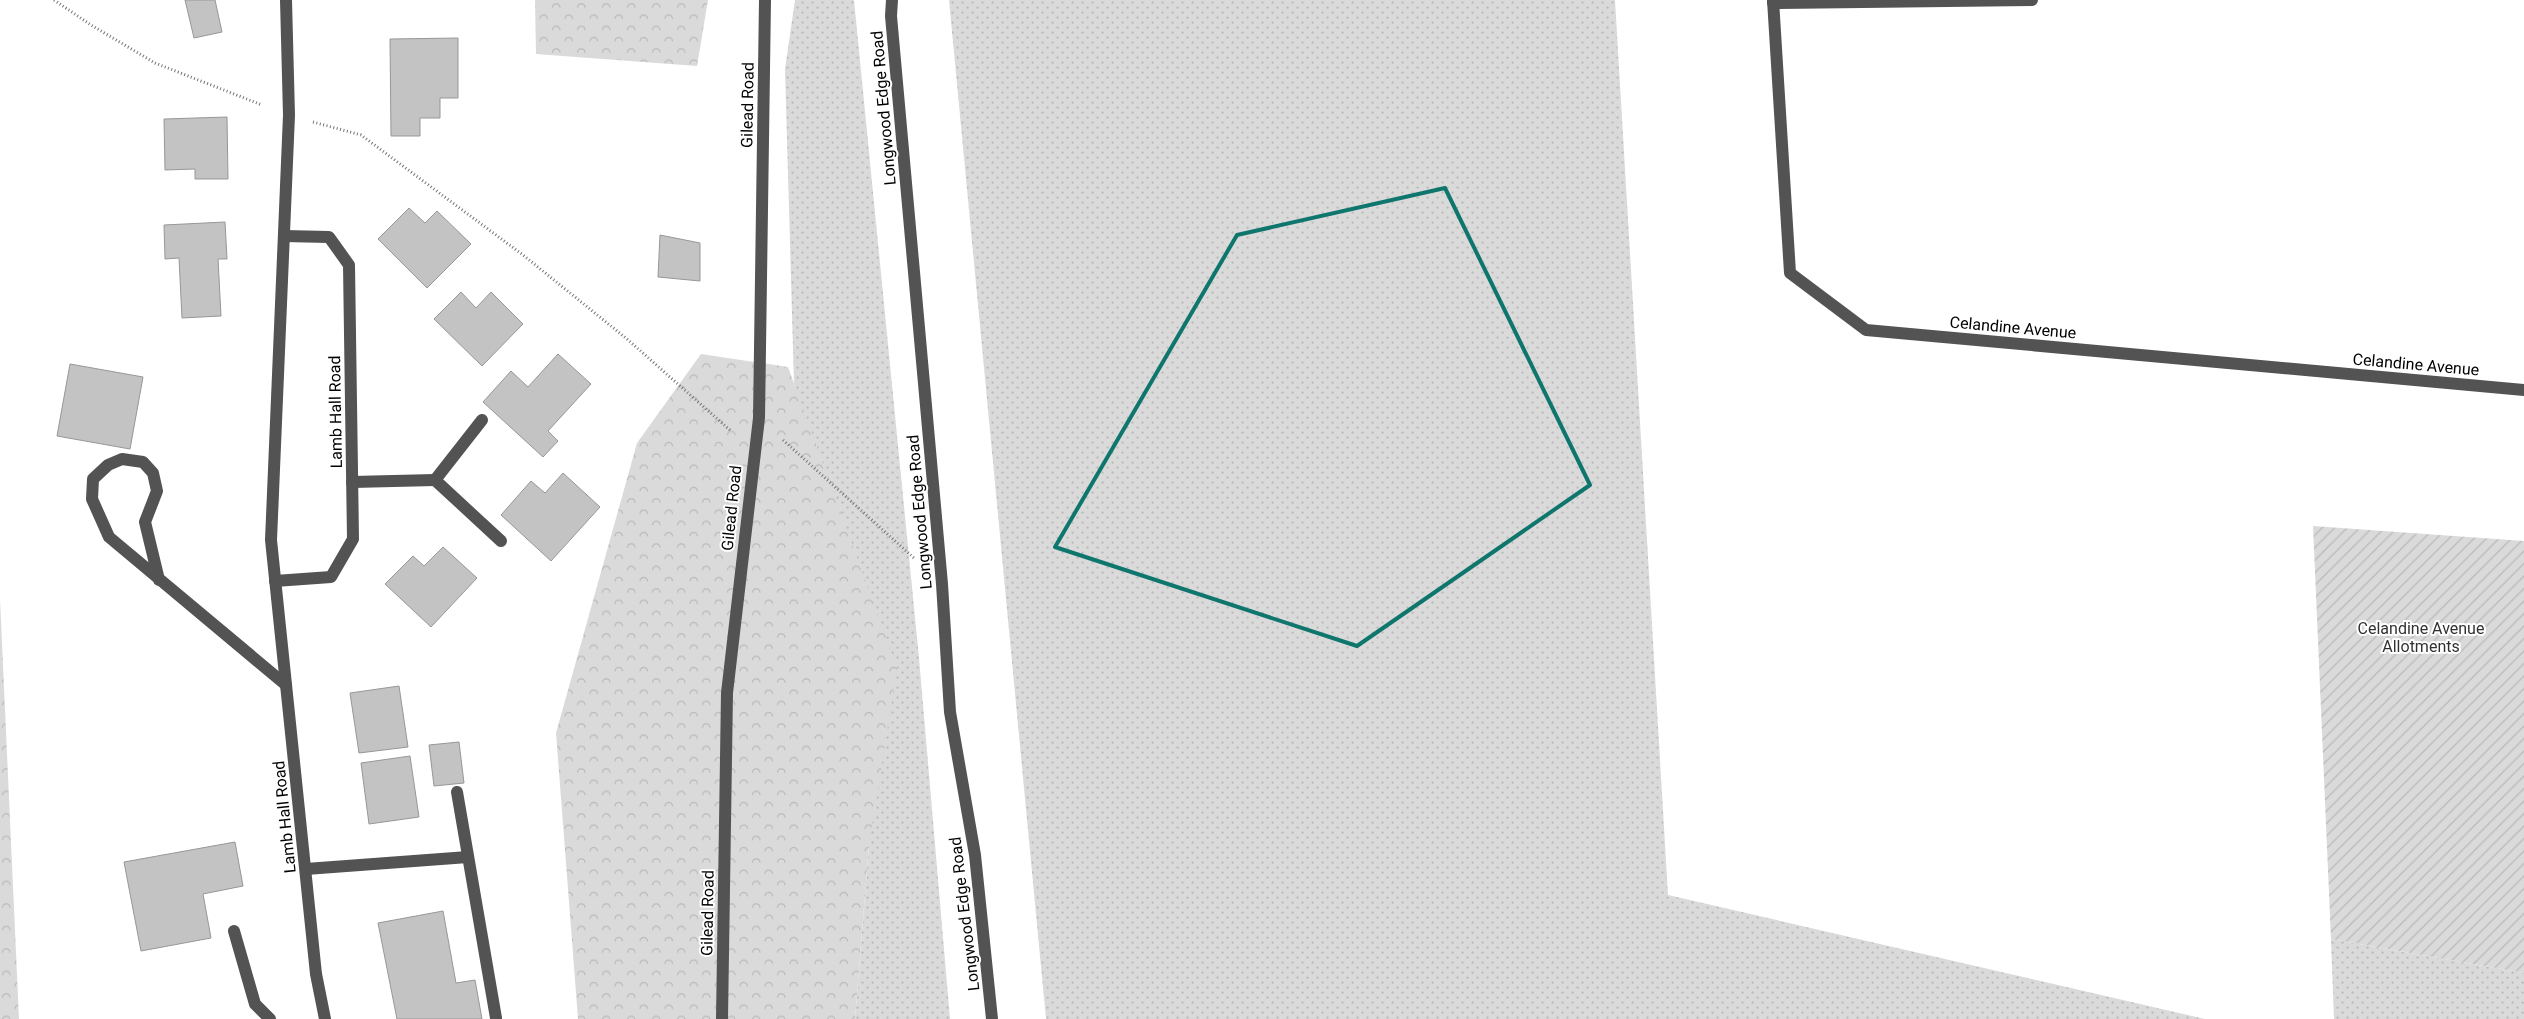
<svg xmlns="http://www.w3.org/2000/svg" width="2524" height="1019" viewBox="0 0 2524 1019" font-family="Roboto,sans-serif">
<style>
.grass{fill:url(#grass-dots)}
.forest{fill:url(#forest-crowns)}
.garden{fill:url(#garden-furrows)}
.building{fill:#c3c3c3;stroke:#979797}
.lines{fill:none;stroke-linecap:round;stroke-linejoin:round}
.path{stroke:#757575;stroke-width:3;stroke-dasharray:1 2.5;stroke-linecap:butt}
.minor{stroke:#535353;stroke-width:12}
.marked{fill:none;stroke:#0f766e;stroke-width:4;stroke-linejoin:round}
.labels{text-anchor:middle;stroke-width:4;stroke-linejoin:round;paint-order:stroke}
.street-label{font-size:16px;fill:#000;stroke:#fff}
.park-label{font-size:16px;fill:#313131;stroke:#fff}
</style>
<defs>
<pattern id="grass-dots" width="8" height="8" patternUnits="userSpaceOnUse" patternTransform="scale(1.25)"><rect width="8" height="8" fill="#dadada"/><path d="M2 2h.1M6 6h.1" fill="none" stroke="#b9b9b9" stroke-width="1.8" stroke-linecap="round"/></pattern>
<pattern id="forest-crowns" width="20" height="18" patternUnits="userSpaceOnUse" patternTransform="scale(1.25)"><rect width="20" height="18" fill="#dadada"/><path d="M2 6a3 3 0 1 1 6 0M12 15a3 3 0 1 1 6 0" fill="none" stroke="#b9b9b9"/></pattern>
<pattern id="garden-furrows" width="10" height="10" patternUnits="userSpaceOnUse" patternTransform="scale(1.25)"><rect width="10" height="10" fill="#dadada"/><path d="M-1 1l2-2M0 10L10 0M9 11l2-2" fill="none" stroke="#b9b9b9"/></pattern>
</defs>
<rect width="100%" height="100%" fill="#fff"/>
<g class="grass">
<polygon points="795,0 854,0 919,658 950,1019 855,1019 869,845 794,383 785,69"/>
<polygon points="949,0 1615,0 1668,895 2205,1019 1046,1019"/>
<polygon points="2331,939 2524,973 2524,1019 2334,1019"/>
</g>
<g class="forest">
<polygon points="535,0 708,0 697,66 536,54"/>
<polygon points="701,354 788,367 897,668 869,845 855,1019 578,1019 556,733 637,443"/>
<polygon points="0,599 19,1019 0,1019"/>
</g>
<polygon class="garden" points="2313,526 2524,541 2524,973 2331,939"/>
<g class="building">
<polygon points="185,0 215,0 222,32 194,38"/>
<polygon points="458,38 458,98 440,98 440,118 420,118 420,136 391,136 390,39"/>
<polygon points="227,117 228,179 195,179 195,169 165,170 164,119"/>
<polygon points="409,208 425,223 437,211 471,244 427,288 378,239"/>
<polygon points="225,222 227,259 218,259 221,316 182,318 179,258 165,259 164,225"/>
<polygon points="660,235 700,243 700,281 658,277"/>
<polygon points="461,292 476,308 491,292 523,324 482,366 434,319"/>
<polygon points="558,354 591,384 548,431 558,441 543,457 483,402 511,371 528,387"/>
<polygon points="70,364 143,377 130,449 57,436"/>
<polygon points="563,473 600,507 551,561 501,515 531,481 545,493"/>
<polygon points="443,547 477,578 431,627 385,584 413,556 424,566"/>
<polygon points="399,686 408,747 359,753 350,693"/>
<polygon points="459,742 464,783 434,786 429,745"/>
<polygon points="410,756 419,817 369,824 361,763"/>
<polygon points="235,842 243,886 203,894 211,938 141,951 124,862"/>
<polygon points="443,911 456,983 475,980 482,1019 397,1019 378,923"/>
</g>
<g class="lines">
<g class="path">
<polyline points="54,0 91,25 155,63 262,105"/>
<polyline points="313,122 361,135 523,255 627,339 731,431"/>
<polyline points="783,440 914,558"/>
</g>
<g class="minor">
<polyline points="286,0 289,115 271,540 316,974 325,1019"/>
<polyline points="892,0 891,16 942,584 950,712 975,855 992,1019"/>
<polyline points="1773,0 1790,273 1866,330 2524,390"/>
<polyline points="1773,3 2032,0"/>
<polyline points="482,420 435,480 501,541"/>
<polyline points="352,482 435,480"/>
<polyline points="159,580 145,522 157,491 153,473 143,462 122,459 108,465 93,479 92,499 109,537 286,685"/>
<polyline points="275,581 331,577 353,539 349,265 329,237 284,236"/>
<polyline points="457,792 496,1018"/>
<polyline points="306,869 468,857"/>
<polyline points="234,931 255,1004 270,1019"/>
<polyline points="722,1019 727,693 759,418 765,0"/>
</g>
</g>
<path class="marked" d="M 1445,188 L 1590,485 L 1357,646 L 1055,547 L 1237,235 Z"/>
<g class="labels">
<g class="street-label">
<text transform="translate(747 105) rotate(-89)" y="6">Gilead Road</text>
<text transform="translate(883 108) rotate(-95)" y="6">Longwood Edge Road</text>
<text transform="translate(2013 327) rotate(5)" y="6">Celandine Avenue</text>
<text transform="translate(2416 364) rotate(5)" y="6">Celandine Avenue</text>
<text transform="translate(335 412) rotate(-91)" y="6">Lamb Hall Road</text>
<text transform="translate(731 508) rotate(-84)" y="6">Gilead Road</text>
<text transform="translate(919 512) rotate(-95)" y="6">Longwood Edge Road</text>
<text transform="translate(284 817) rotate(-96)" y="6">Lamb Hall Road</text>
<text transform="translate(707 913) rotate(-89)" y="6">Gilead Road</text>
<text transform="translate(964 914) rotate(-97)" y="6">Longwood Edge Road</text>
</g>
<g class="park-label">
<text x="2421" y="634">Celandine Avenue<tspan x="2421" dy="18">Allotments</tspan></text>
</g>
</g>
</svg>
